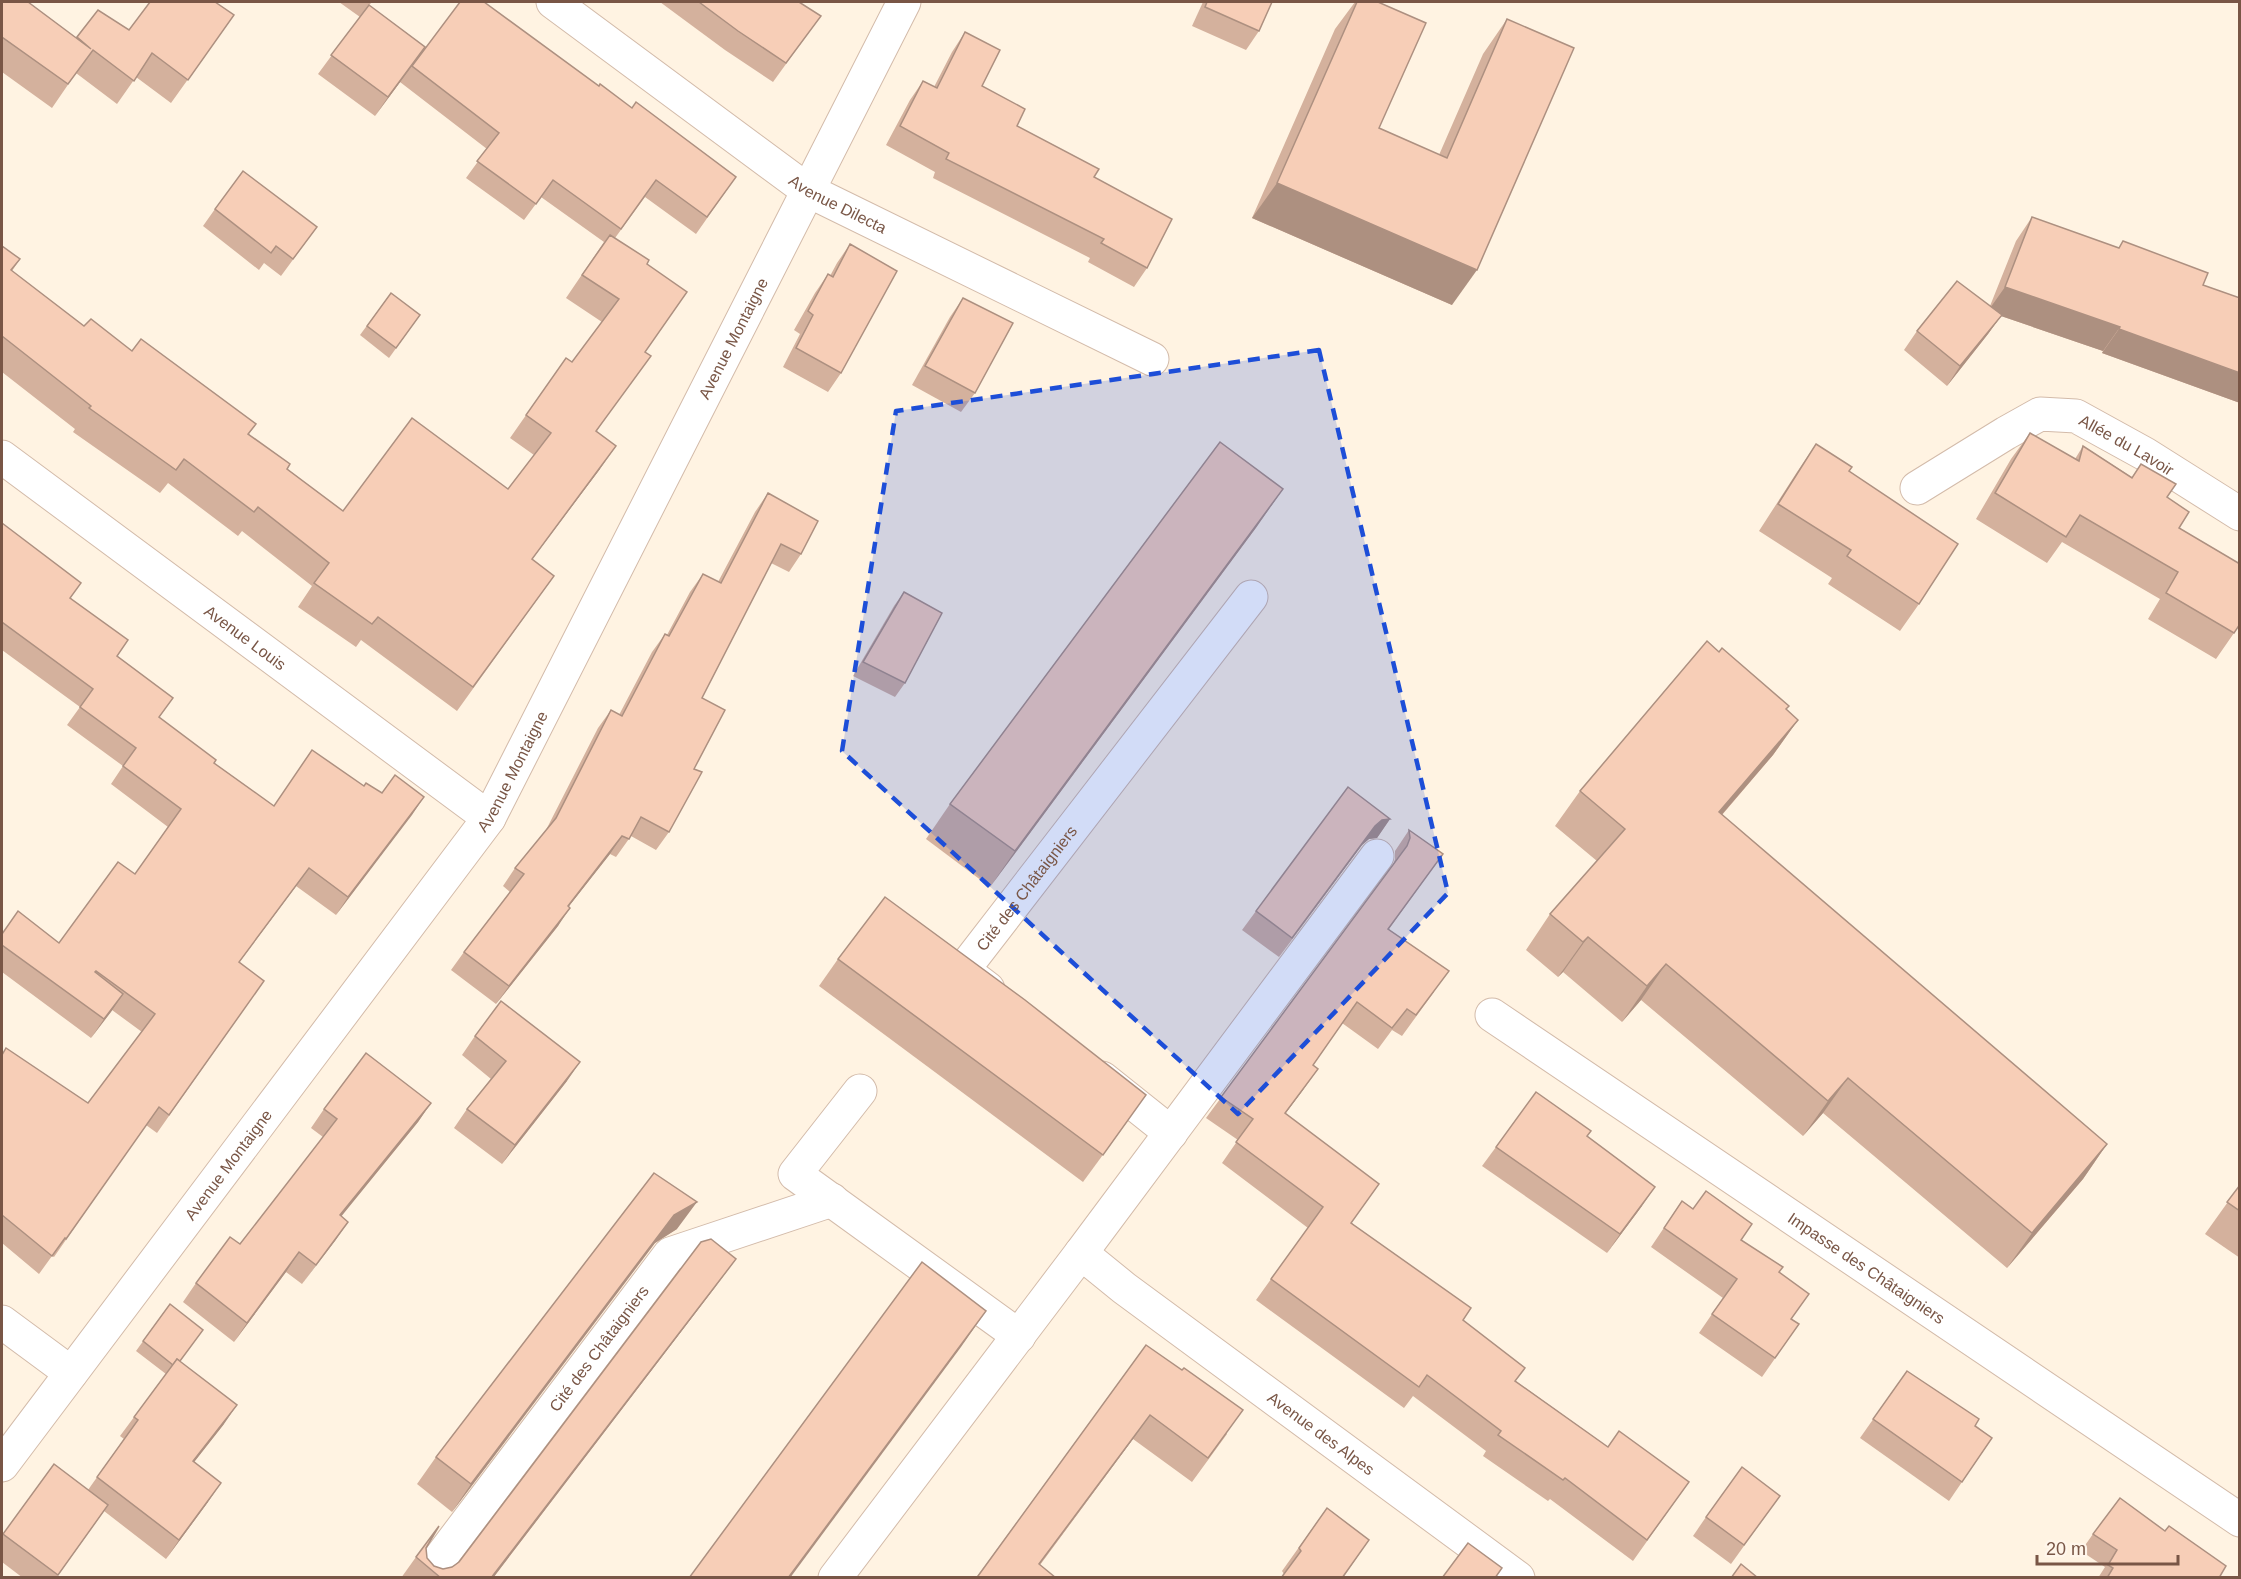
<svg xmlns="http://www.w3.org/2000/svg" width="2241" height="1579" viewBox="0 0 2241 1579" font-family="Arial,sans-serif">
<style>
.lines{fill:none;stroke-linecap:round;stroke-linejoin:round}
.minor-casing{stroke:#d3bbaa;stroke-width:35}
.minor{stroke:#fff;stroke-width:33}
.wall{fill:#d4b19d}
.shaded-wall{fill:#ad9080}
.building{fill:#f7ceb7;stroke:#ad9080;stroke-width:1.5}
.marked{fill:#1d4ed8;fill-opacity:0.2;stroke:#1d4ed8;stroke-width:4.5;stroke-dasharray:12 8;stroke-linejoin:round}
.labels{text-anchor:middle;stroke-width:6;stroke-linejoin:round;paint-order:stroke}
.street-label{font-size:16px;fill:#795646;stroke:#fff6eb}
</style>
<rect width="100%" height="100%" fill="#fff3e2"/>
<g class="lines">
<defs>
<g id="minor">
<path id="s1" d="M 553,2 L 807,190 L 1152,359"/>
<path id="s2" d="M 2,457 L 489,818"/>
<path id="s3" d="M 1917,488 L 2006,433 L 2040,414 L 2076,416 L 2145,454 L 2240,514"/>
<path id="s4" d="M 988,989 L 963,970 L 1251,597"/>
<path id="s5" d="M 1492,1015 L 2240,1520"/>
<polyline points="1102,1078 1171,1133"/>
<polyline points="860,1091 795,1174 1019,1336"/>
<polyline points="1081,1253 1377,856"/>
<polyline points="2,1322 71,1373"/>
<path id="s6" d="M 2,1465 L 489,818 L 904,2"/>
<path id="s7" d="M 425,1578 L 670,1254 L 832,1200"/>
<path id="s8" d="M 835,1578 L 1081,1253 L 1124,1288 L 1518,1578"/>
</g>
</defs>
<use href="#minor" class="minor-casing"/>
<use href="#minor" class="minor"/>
</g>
<g class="wall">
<polygon points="2,2 77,38 234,15 171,103 136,77 117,104 76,73 52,108 2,72"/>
<polygon points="339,2 372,2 369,5 425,47 599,86 736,177 696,234 645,197 615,238 647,264 645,352 597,431 600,469 532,559 554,576 457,711 361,640 356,647 298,607 312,586 242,531 238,536 168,483 160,493 73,432 75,429 2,372 2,246 20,259 12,271 84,326 132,351 256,424 249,434 287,469 343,511 508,489 534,455 510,438 566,358 572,362 602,322 566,298 604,242 541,197 524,220 466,178 487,149 400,82 406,74 375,116 318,74 360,17"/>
<polygon points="660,2 799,2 807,35 773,82 725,50"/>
<polygon points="1203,2 1272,2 1259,31 1246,50 1192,26"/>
<polygon points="1355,2 1357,2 1379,128 1439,155 1483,54 1507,19 1452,305 1252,218 1335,29"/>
<polygon points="965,32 982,86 1017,126 1094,177 1147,268 1134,287 1088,262 1090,258 933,178 935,172 886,145 910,100 923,81 934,87 952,52"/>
<polygon points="215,209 317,227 281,276 264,263 259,270 203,226"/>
<polygon points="2032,217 2203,285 2240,298 2240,403 2102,353 2103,351 2001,316 1988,334 1947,386 1904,350 1917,331 1990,306 2016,241"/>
<polygon points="850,244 841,373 828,392 783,367 800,334 794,330 815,293 828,274 830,276 837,263"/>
<polygon points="391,293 420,315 389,358 360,335"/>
<polygon points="963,298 975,393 961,412 912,385 950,317"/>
<polygon points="2030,433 2075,459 2083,446 2132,477 2141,464 2167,497 2179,528 2234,633 2216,659 2148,619 2160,599 2062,542 2047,563 1976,519 2011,459"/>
<polygon points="1816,444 1919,604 1900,631 1828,584 1832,578 1759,531 1797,472"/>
<polygon points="768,493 801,554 789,572 771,563 702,698 694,769 669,832 656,850 631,836 616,857 610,854 568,907 558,926 496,1004 451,970 464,952 510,892 503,886 515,868 546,830 598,728 611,710 619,715 652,652 665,634 667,635 690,592 703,574 718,582 755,512"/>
<polygon points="2,523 71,598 117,656 159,717 214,763 274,806 364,786 382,793 424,797 336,915 296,886 239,962 264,981 157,1133 146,1125 54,1257 52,1256 39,1274 2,1243 2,1055 88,1103 142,1032 112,1010 91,1038 2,972 2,934 59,943 135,874 168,827 111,784 123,766 67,725 80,707 2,650"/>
<polygon points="1258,525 990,887 926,839 950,804"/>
<polygon points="904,592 905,683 895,697 853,676 894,606"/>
<polygon points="1786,710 1798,720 1773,755 1722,815 2107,1144 2083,1179 2007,1268 1823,1113 1803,1136 1641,1000 1622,1022 1563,972 1558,977 1526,950 1550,914 1597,861 1555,826 1580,791"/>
<polygon points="1390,819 1377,838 1369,839 1362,845 1279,957 1242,930 1256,911"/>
<polygon points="1409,830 1443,854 1389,929 1434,992 1402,1036 1392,1030 1378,1049 1342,1023 1313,1065 1303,1090 1285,1114 1352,1223 1463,1320 1516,1381 1608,1447 1689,1482 1633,1561 1550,1499 1548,1501 1483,1456 1486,1451 1413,1396 1404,1408 1256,1300 1308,1228 1222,1163 1238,1140 1206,1118 1393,865 1395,859 1395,851"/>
<polygon points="838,959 1127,1122 1083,1182 819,986"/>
<polygon points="475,1036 567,1081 502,1164 454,1128 467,1109 491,1079 462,1055"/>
<polygon points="431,1103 418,1122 341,1216 348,1222 302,1284 286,1272 234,1342 183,1302 196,1283 240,1244 323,1137 311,1128 324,1109"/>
<polygon points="1587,1136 1642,1206 1607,1253 1482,1166 1496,1147"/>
<polygon points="654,1173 677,1229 655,1243 452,1512 417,1484 436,1457"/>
<polygon points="2240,1185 2240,1258 2205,1234"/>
<polygon points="1682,1201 1741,1240 1779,1272 1792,1319 1799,1324 1762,1377 1699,1333 1723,1298 1651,1247"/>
<polygon points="716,1286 493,1578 401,1578 416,1557 426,1548 427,1558 434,1566 443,1569 452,1567 459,1562"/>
<polygon points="170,1304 196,1339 180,1361 224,1424 194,1462 208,1502 166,1559 104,1511 56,1578 23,1578 2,1562 2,1537 54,1464 88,1490 124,1439 120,1436 166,1374 136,1351"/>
<polygon points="1146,1345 1227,1434 1192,1482 1133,1439 1040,1565 1056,1578 976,1578"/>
<polygon points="1907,1371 1992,1438 1949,1501 1860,1438"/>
<polygon points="1780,1496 1731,1564 1693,1536 1706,1517"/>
<polygon points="1327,1508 1369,1540 1343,1578 1281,1578 1284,1574 1282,1571"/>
<polygon points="2093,1534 2219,1578 2098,1578 2105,1567 2081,1551"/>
</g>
<g class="shaded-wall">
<polygon points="425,47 412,66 375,116 388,97"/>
<polygon points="1277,183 1477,270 1452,305 1252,218"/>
<polygon points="2005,287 2120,327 2103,351 2001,316 1988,334 1947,386 1960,366 1988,311"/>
<polygon points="2119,329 2240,373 2240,403 2102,353"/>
<polygon points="616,446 600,469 515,582 532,559"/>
<polygon points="1283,489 1258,525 990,887 1015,851"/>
<polygon points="1798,720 1773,755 1694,847 1719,812"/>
<polygon points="424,797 412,815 336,915 348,897"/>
<polygon points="1390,819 1377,838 1369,839 1362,845 1279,957 1375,826 1382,820"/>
<polygon points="622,836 610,854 555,924 568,906"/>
<polygon points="309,868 296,886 226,980 239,962"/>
<polygon points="570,908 558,926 496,1004 509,986"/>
<polygon points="1588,937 1563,972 1558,977 1583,942"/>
<polygon points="1666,964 1641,1000 1622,1022 1647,986"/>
<polygon points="123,994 111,1012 91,1038 104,1019"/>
<polygon points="580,1062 567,1081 502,1164 515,1145"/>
<polygon points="1318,1069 1303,1090 1270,1134 1285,1113"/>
<polygon points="1848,1078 1823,1113 1803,1136 1828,1101"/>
<polygon points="431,1103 418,1122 327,1234 340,1215"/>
<polygon points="2107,1144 2083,1179 2007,1268 2032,1233"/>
<polygon points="1655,1187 1642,1206 1607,1253 1620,1234"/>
<polygon points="697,1202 677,1229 655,1243 452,1512 471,1484 674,1215"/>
<polygon points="348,1222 335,1241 302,1284 316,1265"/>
<polygon points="299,1252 286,1272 234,1342 247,1323"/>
<polygon points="736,1259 716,1286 493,1578 491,1578"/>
<polygon points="986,1311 961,1347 790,1578 788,1578"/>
<polygon points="237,1405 224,1424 180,1480 193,1461"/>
<polygon points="1150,1415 1133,1439 1030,1578"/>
<polygon points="221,1483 208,1502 166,1559 179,1540"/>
</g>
<g class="building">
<polygon points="2,2 28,2 91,49 77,37 98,10 129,30 150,2 215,2 234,15 188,80 152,53 134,81 93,50 68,84 2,37"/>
<polygon points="460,2 484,2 599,86 600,84 632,108 636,102 736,177 707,217 656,180 621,229 553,180 536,204 477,161 499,133 412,66"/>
<polygon points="699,2 799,2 821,16 786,63 738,31"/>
<polygon points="1207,2 1272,2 1259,31 1205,7"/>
<polygon points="1357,2 1378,2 1426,23 1379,128 1447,158 1507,19 1574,48 1477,270 1277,183"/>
<polygon points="369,5 425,47 388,97 331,55"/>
<polygon points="965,32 1000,50 982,86 1025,109 1017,126 1099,169 1094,177 1172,219 1147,268 1101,243 1104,239 946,159 949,153 900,126 923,81 937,88"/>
<polygon points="243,171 317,227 293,259 276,246 271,253 215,209"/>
<polygon points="2032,217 2119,248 2123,241 2208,273 2203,285 2240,298 2240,373 2119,329 2120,327 2005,287"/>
<polygon points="610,235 649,260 647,264 687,292 645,352 651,356 596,431 616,446 532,559 554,576 473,687 378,617 372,624 314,583 329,563 258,507 254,512 184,459 176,470 89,408 91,406 2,336 2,246 20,259 11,270 84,326 91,319 132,351 141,339 256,424 248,434 290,464 287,469 343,511 412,418 508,489 551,433 526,415 566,358 572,362 619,299 582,275"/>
<polygon points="850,244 897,271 841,373 796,348 813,315 808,311 828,274 833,277"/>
<polygon points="1957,281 2002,315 1960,366 1917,331"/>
<polygon points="391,293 420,315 396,348 367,326"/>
<polygon points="963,298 1013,323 975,393 925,366"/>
<polygon points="2030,433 2079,461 2083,446 2132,478 2141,464 2176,484 2167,497 2189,512 2179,528 2240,564 2240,624 2234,633 2166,593 2178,572 2080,515 2066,537 1995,493"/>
<polygon points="1220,442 1283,489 1015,851 950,804"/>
<polygon points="1816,444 1852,467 1849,471 1958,544 1919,604 1847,556 1851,550 1778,504"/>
<polygon points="768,493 818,521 801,554 781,544 702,698 725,710 694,769 702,772 669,832 641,817 629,839 622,836 568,906 570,908 509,986 464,952 524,874 515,868 556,818 611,710 622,716 665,634 669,636 703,574 721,583"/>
<polygon points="2,523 81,583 70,598 128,640 117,656 173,698 159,717 216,760 214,763 274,806 312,750 364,786 366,783 382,793 395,775 424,797 348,897 309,868 239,962 264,981 169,1115 159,1107 66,1239 65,1238 52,1256 2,1215 2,1055 6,1048 88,1103 155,1014 96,971 95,972 123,994 104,1019 2,945 2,934 18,911 59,943 118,862 135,874 181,809 123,766 136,748 80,707 93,689 2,622"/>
<polygon points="904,592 942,613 905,683 863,662"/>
<polygon points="1707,641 1719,652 1722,648 1789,706 1786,709 1798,720 1719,812 2107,1144 2032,1233 1848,1078 1828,1101 1666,964 1647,986 1588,937 1583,942 1550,914 1625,829 1580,791"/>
<polygon points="1348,787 1390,819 1382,820 1375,826 1292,938 1256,911"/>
<polygon points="1409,830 1443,854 1388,929 1449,971 1416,1015 1407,1009 1392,1028 1357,1002 1313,1065 1318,1069 1285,1113 1379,1184 1351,1223 1471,1308 1463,1320 1525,1368 1515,1381 1608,1447 1619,1431 1689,1482 1647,1540 1565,1478 1563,1480 1498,1435 1501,1431 1427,1375 1419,1387 1271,1279 1323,1207 1236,1142 1253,1119 1221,1097 1407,846 1410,838"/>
<polygon points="885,897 1025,1000 1146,1095 1103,1155 838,959"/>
<polygon points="501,1001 580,1062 515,1145 467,1109 506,1061 475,1036"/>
<polygon points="366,1053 431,1103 340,1215 348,1222 316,1265 299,1252 247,1323 196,1283 230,1237 240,1244 337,1119 324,1109"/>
<polygon points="1536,1092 1591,1131 1587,1136 1655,1187 1620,1234 1496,1147"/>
<polygon points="654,1173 697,1202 674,1215 471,1484 436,1457"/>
<polygon points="2240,1185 2240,1211 2227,1202"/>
<polygon points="1706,1191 1752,1224 1741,1240 1783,1267 1779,1272 1809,1294 1791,1319 1799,1324 1775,1358 1712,1314 1737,1279 1664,1228 1682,1201 1693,1209"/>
<polygon points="711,1239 736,1259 491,1578 441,1578 416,1557 439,1526 426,1548 427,1558 434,1566 443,1569 452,1567 459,1562 701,1242"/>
<polygon points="922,1262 986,1311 788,1578 689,1578"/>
<polygon points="170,1304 203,1330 180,1361 177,1359 173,1365 143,1341"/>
<polygon points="1146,1345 1182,1370 1184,1368 1243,1410 1208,1458 1150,1415 1039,1564 1056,1578 980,1578 978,1576"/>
<polygon points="177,1359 237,1405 193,1461 221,1483 179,1540 97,1477 138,1420 134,1417"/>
<polygon points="1907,1371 1979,1419 1975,1426 1992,1438 1962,1482 1873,1419"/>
<polygon points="54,1464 108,1505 58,1575 3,1534"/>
<polygon points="1742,1467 1780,1496 1744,1545 1706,1517"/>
<polygon points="2120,1498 2165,1531 2169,1526 2226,1566 2219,1578 2107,1578 2113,1568 2108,1565 2117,1550 2093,1534"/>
<polygon points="1327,1508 1369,1540 1342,1578 1281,1578 1301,1551 1299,1548"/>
<polygon points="1468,1543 1502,1568 1495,1578 1442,1578"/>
<polygon points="1741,1564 1758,1578 1731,1578"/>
</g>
<path class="marked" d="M 1319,350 L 1448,893 L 1238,1114 L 842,751 L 896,411 Z"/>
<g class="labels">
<g class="street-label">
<text dy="6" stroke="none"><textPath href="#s1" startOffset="350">Avenue Dilecta</textPath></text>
<text dy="6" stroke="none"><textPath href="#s6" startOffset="1348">Avenue Montaigne</textPath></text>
<text dy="6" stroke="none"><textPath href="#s3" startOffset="238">Allée du Lavoir</textPath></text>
<text dy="6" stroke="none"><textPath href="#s2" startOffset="303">Avenue Louis</textPath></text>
<text dy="6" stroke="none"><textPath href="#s6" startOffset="862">Avenue Montaigne</textPath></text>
<text dy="6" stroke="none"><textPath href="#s4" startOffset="135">Cité des Châtaigniers</textPath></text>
<text dy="6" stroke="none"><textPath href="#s6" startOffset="376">Avenue Montaigne</textPath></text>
<text dy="6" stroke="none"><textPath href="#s5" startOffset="452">Impasse des Châtaigniers</textPath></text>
<text dy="6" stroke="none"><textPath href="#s7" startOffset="288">Cité des Châtaigniers</textPath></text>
<text dy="6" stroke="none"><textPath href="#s8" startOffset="708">Avenue des Alpes</textPath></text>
</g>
</g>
<rect width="2241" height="1579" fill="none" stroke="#795646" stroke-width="6"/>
<path d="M2037 1555v9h141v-9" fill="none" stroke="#795646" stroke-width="3"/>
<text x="2046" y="1555" font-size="18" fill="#795646" stroke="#fff6eb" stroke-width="4.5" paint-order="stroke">20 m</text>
</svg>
